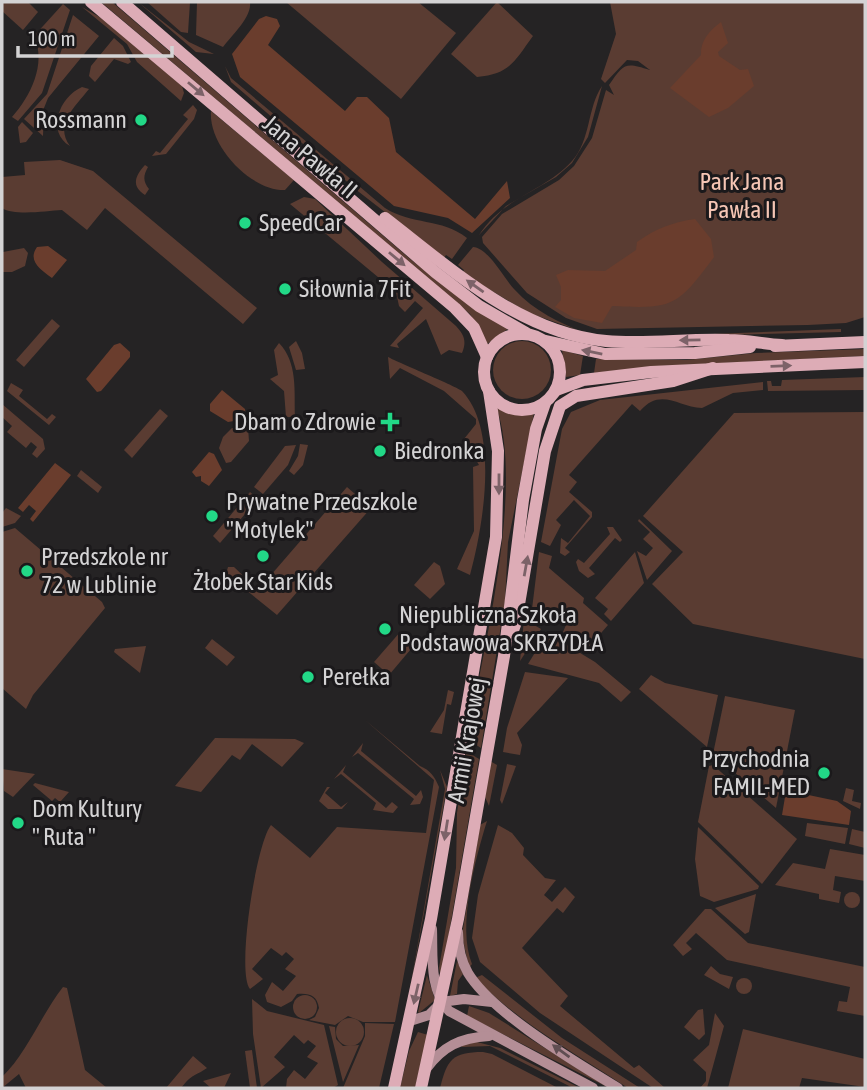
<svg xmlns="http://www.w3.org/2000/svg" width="867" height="1090" viewBox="0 0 867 1090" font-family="'Asap Condensed',sans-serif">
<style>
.green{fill:#5a3c32}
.forest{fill:#6a3d2d}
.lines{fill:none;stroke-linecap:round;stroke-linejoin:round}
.secondary{stroke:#b48e96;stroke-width:10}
.primary{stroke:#ddacb6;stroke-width:12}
.oneway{fill:#7c6268}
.oneway2{fill:#604e52}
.poi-dot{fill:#22d887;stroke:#1b191b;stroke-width:2.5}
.labels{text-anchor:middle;stroke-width:6;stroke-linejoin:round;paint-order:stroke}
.poi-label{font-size:24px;fill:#d4d3d4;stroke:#1b191b;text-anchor:start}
.street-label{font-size:24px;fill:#d4d3d4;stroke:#1b191b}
.park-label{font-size:24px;fill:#f5c5b4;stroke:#1b191b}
</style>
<rect width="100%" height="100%" fill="#252324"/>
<g class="green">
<polygon points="2,2 28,2 38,12 23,30 2,11"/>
<polygon points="101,2 112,2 409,258 444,286 509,328 487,344 470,314"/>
<polygon points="138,2 189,42 214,54 196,52"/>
<polygon points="147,2 190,2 188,33 181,32"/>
<path d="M 197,2 L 250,2 C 252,17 232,35 223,47 L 196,35 Z"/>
<polygon points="286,2 418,2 456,33 401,99"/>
<path d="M 497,2 L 533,36 C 515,60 511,74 477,77 L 451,54 Z"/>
<path d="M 610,2 L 865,2 L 865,317 L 846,323 L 808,325 L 597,329 L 566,318 L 527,293 L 483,243 L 482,237 L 502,214 L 559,180 L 574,166 L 592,138 L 606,90 L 614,95 L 609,85 C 624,63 625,62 650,70 L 638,61 L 627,60 L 605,83 L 601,79 L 616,34 Z"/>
<path d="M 63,4 L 70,10 L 42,93 L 18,121 L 12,117 C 30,97 47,64 34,36 Z"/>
<polygon points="82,7 103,19 182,86 184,93 181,101 137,62 127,44"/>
<polygon points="73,15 99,36 48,98 44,108 43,136 24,119 47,94"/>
<polygon points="114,38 123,46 131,62 128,64 114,59 95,82 89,76 91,66"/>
<path d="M 225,66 L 231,78 L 385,208 C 411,225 442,218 467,238 L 452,259 L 446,255 L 444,258 L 359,192 L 231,82 Z"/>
<path d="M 602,86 L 588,137 L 572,163 L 556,177 L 506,206 L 479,235 C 503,197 544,192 572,161 C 591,140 587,108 602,86 Z"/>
<path d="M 82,87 L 89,89 C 75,107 54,124 70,146 C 46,132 59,97 82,87 Z"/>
<polygon points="193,105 197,110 194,119 166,154 152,156 156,151 160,153 188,119 183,115"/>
<path d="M 211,111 L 294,180 L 285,190 C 250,191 208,145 211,111 Z"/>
<polygon points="22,122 33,133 26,142 20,143 18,127"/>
<path d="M 60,160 L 93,171 L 257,308 L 243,324 L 105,208 L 87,230 L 62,210 C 46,211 14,216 2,208 L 2,177 L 25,175 L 24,162 Z"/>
<path d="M 145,165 L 148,167 C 143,176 143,181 149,189 L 145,195 C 131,186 135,176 145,165 Z"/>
<path d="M 304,197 L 315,199 L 382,262 L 456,326 C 464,335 467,341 462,353 L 449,350 L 441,355 L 426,319 L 397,344 L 399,348 L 390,346 L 423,308 L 415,301 L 405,312 L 399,306 L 396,292 L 290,204 Z"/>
<path d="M 473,247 C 489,248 504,279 515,290 C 533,310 561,324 586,333 L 529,313 L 462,273 L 464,270 L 458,265 Z"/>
<polygon points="24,248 28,253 25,266 12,272 2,272 3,252"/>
<polygon points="52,319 60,326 24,367 16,360"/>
<polygon points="841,329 841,332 610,338"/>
<polygon points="296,341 302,353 305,369 296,370 289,347"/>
<circle cx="522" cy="370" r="29"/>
<path d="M 279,343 C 298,363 294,391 295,417 L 286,417 L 284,391 L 270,379 L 278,375 L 274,350 Z"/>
<polygon points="865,349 865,356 661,366 594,373 596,359 686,360 756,353"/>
<polygon points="562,350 583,356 580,375 566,377"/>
<path d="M 388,357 C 399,363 458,387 462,391 C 500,431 483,527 470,575 L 457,569 L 474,531 L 473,467 L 479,465 L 464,439 L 476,424 L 476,419 L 444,391 L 400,368 L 390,379 Z"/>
<polygon points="865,377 865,390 768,391 767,381 771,381 772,386 781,386 782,380"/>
<path d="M 763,382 L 763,390 L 733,393 L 702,408 C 678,407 661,387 640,411 L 632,404 L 569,475 L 577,482 L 569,492 L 592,512 L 592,517 L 565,548 L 570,552 L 565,556 L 560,553 L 561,538 L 568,543 L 590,516 L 574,500 L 556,520 L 561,525 L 550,546 L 541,542 L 562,429 L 571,412 L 600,400 Z"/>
<polygon points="11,383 23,390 19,396 47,419 52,414 56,417 49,425 7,391"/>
<polygon points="2,404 43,439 45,449 37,458 32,454 37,447 31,442 26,448 7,432 12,426 2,417"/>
<path d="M 496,406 L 517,414 L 534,413 L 508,542 L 505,601 L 481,748 L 467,739 C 483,652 525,487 496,406 Z"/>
<polygon points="160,409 168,416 132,458 124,450"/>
<polygon points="865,412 865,659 693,624 652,584 683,552 643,516 734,413"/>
<polygon points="232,428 248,428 249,441 231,462 226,463 219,448 223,437"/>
<polygon points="300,444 308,445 303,465 294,475 289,471 298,456"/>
<polygon points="296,445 288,465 263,494 254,487 285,446"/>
<polygon points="81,470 102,487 98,493 77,476"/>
<polygon points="347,487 371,508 277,615 226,574 228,567 234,567 258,590"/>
<polygon points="250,492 258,499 220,543 213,536"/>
<polygon points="6,508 21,516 15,523 2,527 2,513"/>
<polygon points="639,519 672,551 647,580 637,551 646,556 653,548 643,539 650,532 638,521"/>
<polygon points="607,527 613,527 622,540 620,542 615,538 589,568 595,574 588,578 579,571 576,562 578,559 584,563 610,534"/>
<polygon points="15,528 102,602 105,608 33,695 26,709 2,688 2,532"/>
<polygon points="539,552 552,556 549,568 584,598 583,603 608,625 588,648 563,632 566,625 558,620 555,624 532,609"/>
<polygon points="635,552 644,583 611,621 604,614 608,609 595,598"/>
<polygon points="434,562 440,566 445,584 430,599 414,585"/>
<polygon points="524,619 541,629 520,661"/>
<polygon points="401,631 416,643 389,675 374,662"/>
<polygon points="547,633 595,662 631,692 621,702 599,683 528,664"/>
<polygon points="212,639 235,657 227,666 205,648"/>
<polygon points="146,646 140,673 114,652 115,649"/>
<polygon points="525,672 568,678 517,733 522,745 520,755 503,752 507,728"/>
<polygon points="651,675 665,683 718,695 707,747 639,689"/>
<polygon points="448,690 454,692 451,705 447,704 442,734 430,732 444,710"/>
<polygon points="725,696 795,710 776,808 713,754"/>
<path d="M 365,720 L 420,766 C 430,770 435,777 439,787 L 395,1022 L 363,1022 L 348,1016 L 335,1025 L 309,1020 L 315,1017 L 319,1008 C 317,995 309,993 297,994 L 292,1001 L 281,1007 L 267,1002 L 265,995 L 272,982 L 283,991 L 296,976 L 285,969 L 294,959 L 286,952 L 282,956 L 271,948 L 252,969 L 263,979 L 250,989 C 236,973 256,844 271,825 L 310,858 L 337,827 L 426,833 L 434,780 Z"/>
<polygon points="215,738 295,739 304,743 282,767 252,744 240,760 232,755 201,792 175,786"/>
<polygon points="363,743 361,751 416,796 421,790 423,797 420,804 410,805 414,799 358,753 352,757"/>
<polygon points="466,751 479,759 441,979 439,968 456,868 457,813"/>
<polygon points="490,761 497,765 489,806 485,797"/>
<polygon points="507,764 516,766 502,804 500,800"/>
<polygon points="346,765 343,772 386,808 392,802 398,807 393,813 373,810 376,803 341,774 334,779"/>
<polygon points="713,765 797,839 762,884 698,822 709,766"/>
<polygon points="2,769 35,774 13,797 4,791"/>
<polygon points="440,770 447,787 405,1017 445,789"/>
<polygon points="35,783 69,792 60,802 55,798 52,801 33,785"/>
<polygon points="327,787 330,787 325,793 341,807 348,802 342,809 328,809 319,801"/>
<polygon points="846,788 854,790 852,801 861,803 860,809 843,801"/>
<path d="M 487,821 C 475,860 457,926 472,964 L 469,968 L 462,935 L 480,825 Z"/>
<polygon points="807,823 848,828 845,844 805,836"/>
<polygon points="498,825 512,833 524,848 523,855 545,878 556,880 544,895 552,902 565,887 575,897 563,913 557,908 522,948 568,996 560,1006 634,1068 639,1065 665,1088 653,1088 540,1013 480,962 472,938 478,895"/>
<polygon points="698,827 759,886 758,889 714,902 700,896 695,859"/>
<polygon points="852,829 865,832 865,848 849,844"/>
<polygon points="830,849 865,855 865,881 835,876 833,890 841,892 839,903 819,899 819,894 775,885 793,863 825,869"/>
<circle cx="852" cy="900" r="8"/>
<polygon points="756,894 749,932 745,934 715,908"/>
<polygon points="705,909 711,909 748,943 865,967 865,1016 837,1011 839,1001 847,1002 850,987 727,960 696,933 686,943 692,949 683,956 673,945"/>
<polygon points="457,961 463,974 458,981 457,994 450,996"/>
<polygon points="711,966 720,974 733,977 729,989 704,975"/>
<polygon points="427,975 435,1000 419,1013 418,1012"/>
<path d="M 482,975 L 562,1038 L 640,1088 L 628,1088 C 576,1054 518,1022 475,978 Z"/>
<circle cx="744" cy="986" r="8"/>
<path d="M 63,987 L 67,988 L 85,1070 L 107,1088 L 26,1088 L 19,1074 L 2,1088 L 2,1077 C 27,1053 41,1015 63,987 Z"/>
<circle cx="305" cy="1007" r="12"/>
<polygon points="252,999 267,1011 324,1025 338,1085 333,1088 286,1088 287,1079 294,1070 305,1079 318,1063 307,1057 316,1046 308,1040 304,1044 294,1035 274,1057 285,1067 261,1088 253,1034"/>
<polygon points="469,1006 489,1013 609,1088 467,1016"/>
<polygon points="703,1009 705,1034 699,1040 684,1027 698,1010"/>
<polygon points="715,1013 724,1026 707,1088 700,1088 706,1081 706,1072 693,1060 709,1045"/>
<circle cx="350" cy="1032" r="14"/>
<polygon points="365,1023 394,1024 379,1088 343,1088 365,1036"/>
<polygon points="329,1026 335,1027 336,1039 343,1046 359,1045 343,1082"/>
<polygon points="743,1029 865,1059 865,1087 802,1078 799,1088 728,1088"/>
<polygon points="418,1032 428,1035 415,1088 400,1088 409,1051"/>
<polygon points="477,1042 500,1048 580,1088 573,1088 490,1046 462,1047 461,1044"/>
<polygon points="252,1050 257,1088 250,1088 245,1051"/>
<path d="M 483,1052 L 492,1054 L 558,1088 L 440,1088 C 447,1060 452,1052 483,1052 Z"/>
<path d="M 193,1056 L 207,1068 C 194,1077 193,1073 181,1088 L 166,1088 Z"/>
<polygon points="231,1073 224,1088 211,1088 203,1081"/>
</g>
<g class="forest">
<polygon points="266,16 277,19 280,26 268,45 345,111 357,97 367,97 389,118 396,152 475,219 507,181 510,198 472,233 448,218 394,206 240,77 232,54 259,19"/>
<path d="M 721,22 L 728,43 L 718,52 L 719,56 L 740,70 L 748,69 L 754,86 L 728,108 L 709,117 L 670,88 L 701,55 C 700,41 710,30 721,22 Z"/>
<path d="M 695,219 L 711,239 L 714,257 C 677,307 673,309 612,306 L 602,323 L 574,318 L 555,307 L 561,300 L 561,287 L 556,275 L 568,270 L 605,271 L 636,250 L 637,242 C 655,229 673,222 695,219 Z"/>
<path d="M 48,246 L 67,260 L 52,278 C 41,270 27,261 37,247 Z"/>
<polygon points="120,343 130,352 130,357 101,391 97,392 86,379 114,345"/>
<polygon points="222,390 245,409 246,419 228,422 210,411 210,404"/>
<polygon points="209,452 214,454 222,470 209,486 201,481 201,476 196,477 192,472"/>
<polygon points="55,463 71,475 33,522 30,519 36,511 29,505 23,512 18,508"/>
<polygon points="787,785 799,788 799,793 837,801 851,811 849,825 782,815"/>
</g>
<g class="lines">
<g class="secondary">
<path d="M 432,929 C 433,956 429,989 449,1011 L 593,1088"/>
<path d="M 458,932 C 458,946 461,961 468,973 C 493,1014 576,1062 618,1088"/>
<polyline points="441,1002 464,999 492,1002"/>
<polyline points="410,1021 429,1015 439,1005"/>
<path d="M 426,1069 C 443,1046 460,1038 489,1036"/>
</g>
<g class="primary">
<polyline points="91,2 455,308 474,328 487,357"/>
<polyline points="122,2 435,272 479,306 526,333"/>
<path d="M 385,218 C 450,268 520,333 606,341 C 647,345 688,338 729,340 C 747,340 764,344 782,345"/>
<circle cx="522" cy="372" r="38"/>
<polyline points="546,341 605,354 695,353 750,347"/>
<polyline points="775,346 865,342"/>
<polyline points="556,390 583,380 651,372 865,362"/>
<polyline points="511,636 516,622 545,451 560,406 576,396 673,381 713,368"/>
<polyline points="394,1088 431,919 496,537 498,451 489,391"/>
<polyline points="421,1088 458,919 504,656 523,500 536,429 545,403"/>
</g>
</g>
<defs><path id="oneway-solid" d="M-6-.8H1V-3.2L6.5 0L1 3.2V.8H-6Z" transform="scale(1.75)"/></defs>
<g class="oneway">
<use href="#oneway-solid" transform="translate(196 89) rotate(40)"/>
<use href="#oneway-solid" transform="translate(397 259) rotate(40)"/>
<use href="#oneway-solid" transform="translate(475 286) rotate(-145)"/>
<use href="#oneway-solid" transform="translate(690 340) rotate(179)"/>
<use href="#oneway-solid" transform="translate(592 352) rotate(-169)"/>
<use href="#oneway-solid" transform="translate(781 366) rotate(-2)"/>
<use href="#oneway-solid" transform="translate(499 484) rotate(90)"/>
<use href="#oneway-solid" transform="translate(526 566) rotate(-80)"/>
<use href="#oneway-solid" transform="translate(446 830) rotate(99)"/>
<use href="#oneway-solid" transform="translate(416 994) rotate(103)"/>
</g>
<use class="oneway2" href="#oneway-solid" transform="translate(561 1051) rotate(-144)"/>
<g class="poi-dot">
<circle cx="141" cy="120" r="7"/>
<circle cx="245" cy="223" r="7"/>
<circle cx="285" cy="289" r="7"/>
<path d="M386.5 411.5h7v7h7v7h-7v7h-7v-7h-7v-7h7z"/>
<circle cx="380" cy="451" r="7"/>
<circle cx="212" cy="516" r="7"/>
<circle cx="263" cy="556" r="7"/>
<circle cx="27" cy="571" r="7"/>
<circle cx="385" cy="629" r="7"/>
<circle cx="308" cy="677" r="7"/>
<circle cx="824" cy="773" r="7"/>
<circle cx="18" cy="823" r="7"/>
</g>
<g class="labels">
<g class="poi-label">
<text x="127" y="128" text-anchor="end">Rossmann</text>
<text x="259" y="231">SpeedCar</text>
<text x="299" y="297">Siłownia 7Fit</text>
<text x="376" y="430" text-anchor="end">Dbam o Zdrowie</text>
<text x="394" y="459">Biedronka</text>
<text x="226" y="510">Prywatne Przedszkole<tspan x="226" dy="28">"Motylek"</tspan></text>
<text x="41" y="565">Przedszkole nr<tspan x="41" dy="28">72 w Lublinie</tspan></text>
<text x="263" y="590" text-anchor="middle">Żłobek Star Kids</text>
<text x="399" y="623">Niepubliczna Szkoła<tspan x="399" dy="28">Podstawowa SKRZYDŁA</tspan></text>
<text x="322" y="685">Perełka</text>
<text x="810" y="767" text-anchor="end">Przychodnia<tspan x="810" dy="28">FAMIL-MED</tspan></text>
<text x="32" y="817">Dom Kultury<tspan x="32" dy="28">" Ruta "</tspan></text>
</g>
<g class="street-label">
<text transform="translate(310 157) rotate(40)" y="8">Jana Pawła II</text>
<text transform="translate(467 740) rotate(-80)" y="8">Armii Krajowej</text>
</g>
<g class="park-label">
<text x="742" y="190">Park Jana<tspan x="742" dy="28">Pawła II</tspan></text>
</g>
</g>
<rect width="867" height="1090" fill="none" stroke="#d4d3d4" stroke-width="7"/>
<path d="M18 46v10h154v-10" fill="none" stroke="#d4d3d4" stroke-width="3.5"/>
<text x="28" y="46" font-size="21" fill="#d4d3d4" stroke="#1b191b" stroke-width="5" paint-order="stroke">100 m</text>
</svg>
